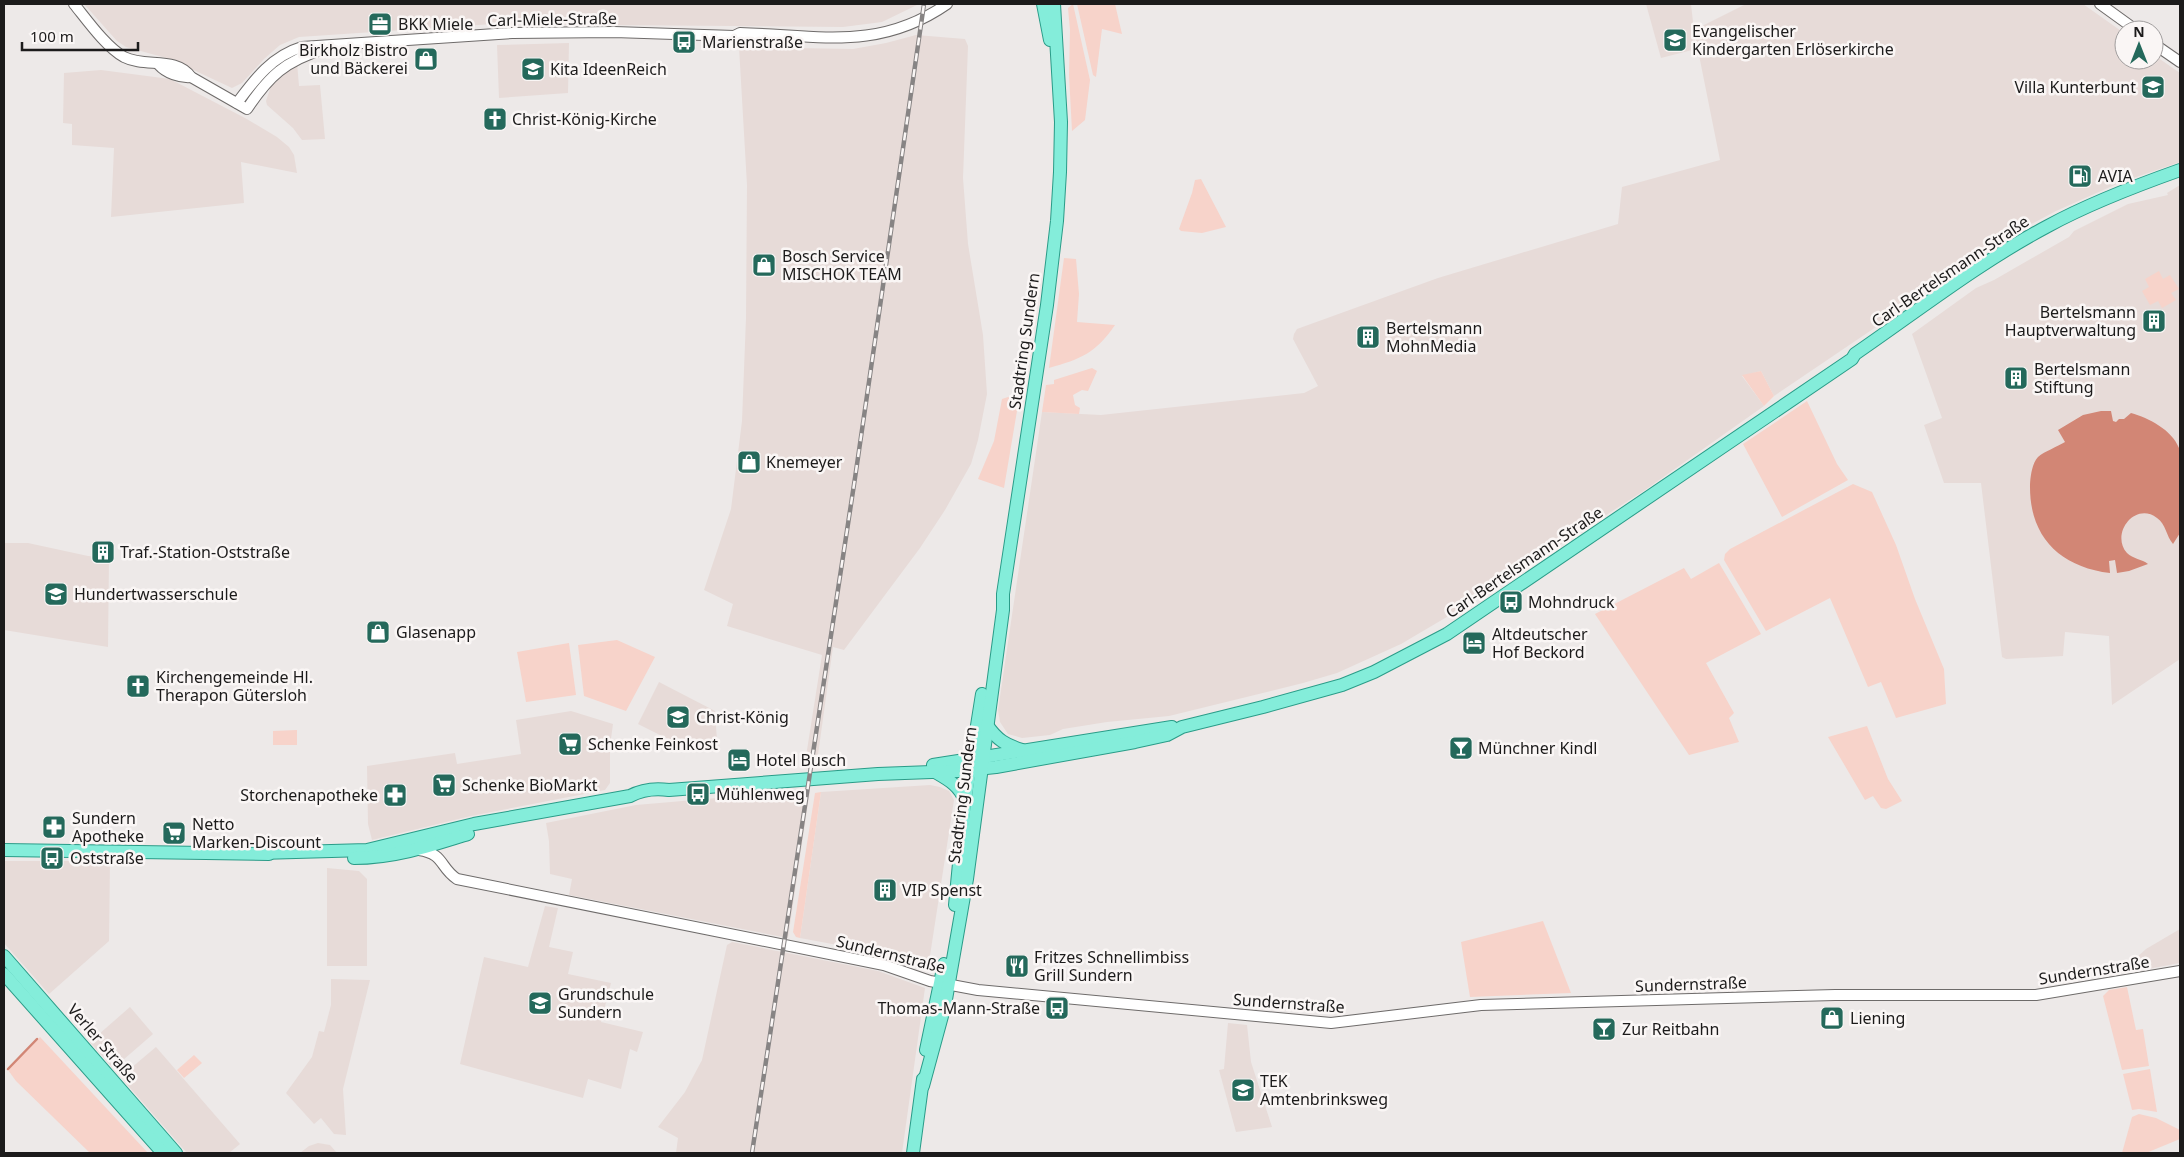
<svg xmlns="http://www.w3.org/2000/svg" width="2184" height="1157" font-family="'Noto Sans',sans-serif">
  <rect width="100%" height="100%" fill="#ede9e8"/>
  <g fill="#e7dbd8">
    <polygon points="84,4 919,4 882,22 843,27 493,24 299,37 280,45 264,59 242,83 232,88 170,59 126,47 117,41"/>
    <polygon points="1646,4 1691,4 1696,49 1661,58"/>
    <polygon points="1746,4 2083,4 2124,33 2124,60 2154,60 2154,55 2180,73 2180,162 2119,183 2056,211 2018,231 1774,396 1761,371 1742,376 1764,406 1645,490 1457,611 1401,644 1337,673 1303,683 1169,716 1107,722 1063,729 1050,735 1022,738 1008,734 1000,722 998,710 1042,412 1101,415 1304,393 1318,386 1293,339 1294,334 1297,329 1438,278 1618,224 1622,187 1720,160 1694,30"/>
    <polygon points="916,35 965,39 968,46 963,178 968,244 983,335 987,394 978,440 971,464 945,510 920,548 844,650 833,647 816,769 804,769 822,655 727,626 733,604 704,590 731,509 742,421 746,318 747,185 739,47 853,49 886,43"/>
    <polygon points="569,43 568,93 499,98 497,45"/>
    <polygon points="297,63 299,86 320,85 325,139 302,140 293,128 267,105 266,101 271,86"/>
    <polygon points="101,70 170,79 245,118 277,137 289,147 294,155 297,173 241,162 244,203 111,217 114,148 72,145 72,124 63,123 64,73"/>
    <polygon points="2180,185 2180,659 2112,705 2109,636 2065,632 2063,656 2006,659 2002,657 1981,483 1944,483 1924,425 1942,418 1912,334 1976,288 1994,280 2069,237 2074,231 2128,204 2168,195 2167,193"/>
    <polygon points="4,543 28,543 88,556 109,558 108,647 4,630"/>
    <polygon points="659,682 715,711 717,741 672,741 638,724"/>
    <polygon points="571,711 613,724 610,746 610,783 605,790 471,816 372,840 368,824 367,766 455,753 457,764 521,754 516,720"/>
    <polygon points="930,785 940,787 949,791 954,800 929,962 800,938 821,792"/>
    <polygon points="810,790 788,938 569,895 572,879 550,874 549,841 546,823 636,805"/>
    <polygon points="4,861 110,861 109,941 49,994 4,943"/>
    <polygon points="327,868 359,871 367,879 367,966 327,966"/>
    <polygon points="545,906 558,908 549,947 573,952 568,974 611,983 601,1022 643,1032 637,1052 630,1049 621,1089 588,1079 583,1098 460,1064 484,957 528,967"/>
    <polygon points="2180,929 2180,963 2137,971 2133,968 2134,960 2146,949"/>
    <polygon points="732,942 878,971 925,988 902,1153 676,1153 678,1138 658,1127 685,1092 702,1060 727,945"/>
    <polygon points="331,979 370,980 343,1089 346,1135 334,1134 321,1118 314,1124 286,1093 312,1057 319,1031 324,1032 331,1005"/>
    <polygon points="130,1007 153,1034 116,1066 112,1067 90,1042"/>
    <polygon points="1228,1023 1247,1025 1251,1062 1272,1127 1236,1132 1219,1070 1224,1069"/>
    <polygon points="156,1047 240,1144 229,1153 187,1153 124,1081 124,1074"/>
    <polygon points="318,1143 330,1145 337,1153 300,1153 309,1146"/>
  </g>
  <g fill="#f7d3ca">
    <polygon points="1073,4 1090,80 1085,120 1072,131 1069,75 1070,30 1068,8"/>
    <polygon points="1077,4 1115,4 1122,34 1102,29 1096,77 1093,75"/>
    <polygon points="1201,179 1226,227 1202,233 1181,231 1179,229 1192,193 1195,180"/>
    <path d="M1064 258 1076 259 1079 294 1077 322 1115 325C1096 353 1081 359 1049 368Z"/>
    <polygon points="2159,271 2163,279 2170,275 2179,289 2171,293 2176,300 2162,308 2158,301 2150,305 2142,291 2149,287 2145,279"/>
    <polygon points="1092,368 1097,371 1088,391 1082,390 1073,395 1075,405 1080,408 1079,414 1042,412 1046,385 1054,384 1054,380"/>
    <polygon points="1761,371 1774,396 1764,406 1742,375"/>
    <polygon points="1020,393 1004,488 978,479 994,441 1002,399"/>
    <polygon points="1807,401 1837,464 1848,480 1782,517 1743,444"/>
    <polygon points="1853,484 1872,492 1896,545 1915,599 1944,669 1946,704 1896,718 1881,682 1868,687 1830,598 1766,631 1724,560 1725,554 1730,549"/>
    <polygon points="1719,563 1761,634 1706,663 1734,713 1729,718 1739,742 1689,755 1595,614 1684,568 1691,579"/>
    <polygon points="617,640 655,657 626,711 584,696 578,645"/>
    <polygon points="569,643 576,695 526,702 517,652"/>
    <polygon points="1867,726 1888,779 1902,801 1886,809 1881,808 1873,796 1865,800 1828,737"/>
    <polygon points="297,730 297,745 273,745 273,731"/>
    <polygon points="821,792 800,938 796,937 793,932 815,793"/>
    <polygon points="1543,921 1571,993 1470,997 1461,942"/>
    <polygon points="2127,987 2136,1030 2143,1029 2149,1066 2122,1070 2103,996 2109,990"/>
    <polygon points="40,1037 148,1153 90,1153 16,1081 8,1070"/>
    <polygon points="194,1055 202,1063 184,1078 177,1070"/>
    <polygon points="2150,1069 2157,1112 2139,1109 2132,1110 2123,1074"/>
    <polygon points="2139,1114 2156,1118 2180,1130 2180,1139 2146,1153 2122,1153 2132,1117"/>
  </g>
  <path fill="#d28675" d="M2101 411H2111L2113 421 2116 422 2119 419H2124L2131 413C2149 418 2172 430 2179 448 2183 458 2180 519 2180 533L2173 544C2166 536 2166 524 2157 518 2135 501 2110 534 2127 553 2133 559 2142 559 2148 564L2129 571 2117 573 2115 560 2109 561 2110 573C2061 567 2030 538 2030 487 2030 478 2032 463 2038 457 2045 451 2057 447 2065 442L2058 430 2083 415Z"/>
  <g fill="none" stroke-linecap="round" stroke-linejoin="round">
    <polyline stroke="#d28675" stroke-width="2.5" points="8,1069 37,1039"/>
    <g stroke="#6e6b6a" stroke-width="12">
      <g id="minor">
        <path d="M74 4C87 20 106 47 124 57 145 68 176 56 191 77L247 109C269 76 285 61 324 49"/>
        <polyline points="2100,4 2136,30"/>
        <polyline points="2154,44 2180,62"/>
        <path d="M159 65C166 73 180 78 191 77"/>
        <path d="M237 103C255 79 272 56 302 47L512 33 614 32 734 36 740 33C817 35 878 52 947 4"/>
        <path d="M419 850C445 854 439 867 457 879L884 965 930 981 978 990 1331 1023 1481 1005 1835 995H2036L2180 971"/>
      </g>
    </g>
    <g stroke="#2a9c88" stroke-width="14">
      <g id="major">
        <polyline points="1043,4 1050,40"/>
        <path d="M987 725C997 740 1006 745 1022 750"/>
        <polyline points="933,765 1172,727"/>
        <path d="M935 772C949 780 960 786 965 801"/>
        <polyline points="4,850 269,854"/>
        <path d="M260 853 367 850 474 824 630 796C643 789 655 788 669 790L878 774 958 771 996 767 1135 742 1167 735 1182 727 1263 707 1342 685 1374 672 1447 634 1852 359 1855 354C1919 310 1980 262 2048 226 2090 203 2135 186 2180 170"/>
        <path d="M354 858C394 858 430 846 468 834"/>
        <polyline points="955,905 965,801 982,694"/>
        <polyline points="4,956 176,1153"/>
        <polyline points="4,974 163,1153"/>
        <polyline points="926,1050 944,964"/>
        <polyline points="923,1086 945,1005 967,879 1003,610 1003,594 1047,305 1057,221 1060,172 1061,122 1054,4"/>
        <polyline points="913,1153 923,1079"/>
      </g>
    </g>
    <use href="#minor" stroke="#fff" stroke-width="10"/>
    <use href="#major" stroke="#84edda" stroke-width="12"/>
    <g stroke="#878484" stroke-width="4.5">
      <polyline id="rail" points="752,1153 855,478 924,4"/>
    </g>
    <use href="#rail" stroke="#faf6f5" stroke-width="2.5" stroke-dasharray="8" stroke-linecap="butt"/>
  </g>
  <defs>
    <g id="office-square" transform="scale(1.25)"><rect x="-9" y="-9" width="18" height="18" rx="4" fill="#24695b" stroke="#faf6f5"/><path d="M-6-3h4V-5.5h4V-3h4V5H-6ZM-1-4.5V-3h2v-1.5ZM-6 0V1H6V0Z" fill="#fff"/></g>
    <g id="school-square" transform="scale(1.25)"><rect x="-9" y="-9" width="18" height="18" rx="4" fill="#24695b" stroke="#faf6f5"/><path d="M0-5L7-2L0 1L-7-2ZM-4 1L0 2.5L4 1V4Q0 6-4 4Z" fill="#fff"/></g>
    <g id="bus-square" transform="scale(1.25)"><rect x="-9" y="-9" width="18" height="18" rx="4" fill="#24695b" stroke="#faf6f5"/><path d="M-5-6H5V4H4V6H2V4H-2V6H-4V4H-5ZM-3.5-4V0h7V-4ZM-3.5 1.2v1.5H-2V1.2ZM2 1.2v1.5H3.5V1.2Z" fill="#fff"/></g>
    <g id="shop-square" transform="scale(1.25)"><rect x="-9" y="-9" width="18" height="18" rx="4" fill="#24695b" stroke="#faf6f5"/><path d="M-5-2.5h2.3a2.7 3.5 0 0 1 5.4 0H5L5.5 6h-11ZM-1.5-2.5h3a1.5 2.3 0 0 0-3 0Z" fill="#fff"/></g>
    <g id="church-square" transform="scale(1.25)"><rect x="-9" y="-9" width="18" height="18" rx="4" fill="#24695b" stroke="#faf6f5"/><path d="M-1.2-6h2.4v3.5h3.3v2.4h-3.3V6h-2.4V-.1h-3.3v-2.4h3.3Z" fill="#fff"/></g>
    <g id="fuel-square" transform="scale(1.25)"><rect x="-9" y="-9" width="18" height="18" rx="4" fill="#24695b" stroke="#faf6f5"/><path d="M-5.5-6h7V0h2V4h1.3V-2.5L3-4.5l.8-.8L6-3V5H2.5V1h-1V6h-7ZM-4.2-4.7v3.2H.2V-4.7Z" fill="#fff"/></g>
    <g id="building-square" transform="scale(1.25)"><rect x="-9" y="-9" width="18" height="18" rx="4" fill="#24695b" stroke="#faf6f5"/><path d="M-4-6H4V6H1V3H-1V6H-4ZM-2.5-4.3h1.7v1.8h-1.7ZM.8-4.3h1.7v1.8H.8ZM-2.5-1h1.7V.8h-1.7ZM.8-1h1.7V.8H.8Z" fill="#fff"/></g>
    <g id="hotel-square" transform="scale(1.25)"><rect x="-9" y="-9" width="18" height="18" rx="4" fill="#24695b" stroke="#faf6f5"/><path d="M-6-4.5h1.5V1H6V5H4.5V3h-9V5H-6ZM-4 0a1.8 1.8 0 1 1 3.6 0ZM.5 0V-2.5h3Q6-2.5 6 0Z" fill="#fff"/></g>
    <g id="supermarket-square" transform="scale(1.25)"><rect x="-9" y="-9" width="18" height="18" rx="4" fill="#24695b" stroke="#faf6f5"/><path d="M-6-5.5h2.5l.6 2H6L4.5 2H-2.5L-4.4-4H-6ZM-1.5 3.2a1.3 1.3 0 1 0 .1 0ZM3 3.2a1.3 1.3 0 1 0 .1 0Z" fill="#fff"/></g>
    <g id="bar-square" transform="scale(1.25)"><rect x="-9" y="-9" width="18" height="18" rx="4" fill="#24695b" stroke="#faf6f5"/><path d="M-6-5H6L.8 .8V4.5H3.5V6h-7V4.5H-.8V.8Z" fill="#fff"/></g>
    <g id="pharmacy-square" transform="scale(1.25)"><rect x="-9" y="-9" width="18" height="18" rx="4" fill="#24695b" stroke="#faf6f5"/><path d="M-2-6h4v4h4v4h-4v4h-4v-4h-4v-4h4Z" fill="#fff"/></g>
    <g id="restaurant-square" transform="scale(1.25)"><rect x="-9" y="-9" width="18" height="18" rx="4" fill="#24695b" stroke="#faf6f5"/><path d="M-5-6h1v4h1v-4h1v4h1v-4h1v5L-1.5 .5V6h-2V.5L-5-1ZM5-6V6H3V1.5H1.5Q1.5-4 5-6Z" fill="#fff"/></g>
  </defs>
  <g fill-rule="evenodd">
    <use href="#office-square" x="380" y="24"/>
    <use href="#school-square" x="1675" y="40"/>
    <use href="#bus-square" x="684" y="42"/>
    <use href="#shop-square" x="426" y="59"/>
    <use href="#school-square" x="533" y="69"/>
    <use href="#school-square" x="2153" y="87"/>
    <use href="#church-square" x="495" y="119"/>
    <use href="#fuel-square" x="2080" y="176"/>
    <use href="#shop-square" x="764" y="265"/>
    <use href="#building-square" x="2154" y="321"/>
    <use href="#building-square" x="1368" y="337"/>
    <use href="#building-square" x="2016" y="378"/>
    <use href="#shop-square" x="749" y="462"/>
    <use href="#building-square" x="103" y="552"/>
    <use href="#school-square" x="56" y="594"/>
    <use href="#bus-square" x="1511" y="602"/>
    <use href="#shop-square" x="378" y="632"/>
    <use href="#hotel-square" x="1474" y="643"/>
    <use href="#church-square" x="138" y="686"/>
    <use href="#school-square" x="678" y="717"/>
    <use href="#supermarket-square" x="570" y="744"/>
    <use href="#bar-square" x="1461" y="748"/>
    <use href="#hotel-square" x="739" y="760"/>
    <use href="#supermarket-square" x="444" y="785"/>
    <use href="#bus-square" x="698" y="794"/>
    <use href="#pharmacy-square" x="395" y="795"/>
    <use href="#pharmacy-square" x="54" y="827"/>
    <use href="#supermarket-square" x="174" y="833"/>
    <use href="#bus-square" x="52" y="858"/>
    <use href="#building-square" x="885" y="890"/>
    <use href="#restaurant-square" x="1017" y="966"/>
    <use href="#school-square" x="540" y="1003"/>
    <use href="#bus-square" x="1057" y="1008"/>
    <use href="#shop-square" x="1832" y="1018"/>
    <use href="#bar-square" x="1604" y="1029"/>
    <use href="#school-square" x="1243" y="1090"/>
  </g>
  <g text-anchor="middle" stroke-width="5" stroke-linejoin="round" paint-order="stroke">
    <g font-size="16" fill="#1c1b1b" stroke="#faf6f5">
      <text transform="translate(552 19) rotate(-1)" y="6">Carl-Miele-Straße</text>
      <text transform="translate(1950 271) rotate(-34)" y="6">Carl-Bertelsmann-Straße</text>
      <text transform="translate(1024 341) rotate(-82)" y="6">Stadtring Sundern</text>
      <text transform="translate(1524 562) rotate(-34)" y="6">Carl-Bertelsmann-Straße</text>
      <text transform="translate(962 795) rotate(-83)" y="6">Stadtring Sundern</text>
      <text transform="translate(891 954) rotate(14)" y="6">Sundernstraße</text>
      <text transform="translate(2094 970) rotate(-9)" y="6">Sundernstraße</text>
      <text transform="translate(1691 984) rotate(-2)" y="6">Sundernstraße</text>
      <text transform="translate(1289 1003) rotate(4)" y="6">Sundernstraße</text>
      <text transform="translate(103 1043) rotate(49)" y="6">Verler Straße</text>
    </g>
    <g font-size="16" fill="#1c1b1b" stroke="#faf6f5" text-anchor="start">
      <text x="398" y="30">BKK Miele</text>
      <text x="1692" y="37">Evangelischer<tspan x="1692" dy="18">Kindergarten Erlöserkirche</tspan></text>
      <text x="702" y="48">Marienstraße</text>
      <text x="408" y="56" text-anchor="end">Birkholz Bistro<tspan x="408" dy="18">und Bäckerei</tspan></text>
      <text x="550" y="75">Kita IdeenReich</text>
      <text x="2136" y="93" text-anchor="end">Villa Kunterbunt</text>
      <text x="512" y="125">Christ-König-Kirche</text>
      <text x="2098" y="182">AVIA</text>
      <text x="782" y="262">Bosch Service<tspan x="782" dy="18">MISCHOK TEAM</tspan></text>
      <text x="2136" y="318" text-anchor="end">Bertelsmann<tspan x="2136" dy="18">Hauptverwaltung</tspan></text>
      <text x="1386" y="334">Bertelsmann<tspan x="1386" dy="18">MohnMedia</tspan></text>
      <text x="2034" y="375">Bertelsmann<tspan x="2034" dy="18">Stiftung</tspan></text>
      <text x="766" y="468">Knemeyer</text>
      <text x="120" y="558">Traf.-Station-Oststraße</text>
      <text x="74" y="600">Hundertwasserschule</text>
      <text x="1528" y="608">Mohndruck</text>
      <text x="396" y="638">Glasenapp</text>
      <text x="1492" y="640">Altdeutscher<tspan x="1492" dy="18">Hof Beckord</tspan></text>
      <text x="156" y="683">Kirchengemeinde Hl.<tspan x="156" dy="18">Therapon Gütersloh</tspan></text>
      <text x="696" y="723">Christ-König</text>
      <text x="588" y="750">Schenke Feinkost</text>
      <text x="1478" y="754">Münchner Kindl</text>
      <text x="756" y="766">Hotel Busch</text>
      <text x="462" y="791">Schenke BioMarkt</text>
      <text x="716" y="800">Mühlenweg</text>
      <text x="378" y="801" text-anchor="end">Storchenapotheke</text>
      <text x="72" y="824">Sundern<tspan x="72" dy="18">Apotheke</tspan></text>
      <text x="192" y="830">Netto<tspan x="192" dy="18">Marken-Discount</tspan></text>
      <text x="70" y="864">Oststraße</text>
      <text x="902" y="896">VIP Spenst</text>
      <text x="1034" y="963">Fritzes Schnellimbiss<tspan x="1034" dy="18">Grill Sundern</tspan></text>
      <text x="558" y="1000">Grundschule<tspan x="558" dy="18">Sundern</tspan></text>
      <text x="1040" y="1014" text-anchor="end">Thomas-Mann-Straße</text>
      <text x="1850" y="1024">Liening</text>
      <text x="1622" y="1035">Zur Reitbahn</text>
      <text x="1260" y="1087">TEK<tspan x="1260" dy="18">Amtenbrinksweg</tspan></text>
    </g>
  </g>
  <rect width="2184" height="1157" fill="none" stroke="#1c1b1b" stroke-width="10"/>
  <g transform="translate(2139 45)"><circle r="24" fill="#faf6f5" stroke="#a19e9e"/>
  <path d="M0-4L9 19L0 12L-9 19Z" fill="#24695b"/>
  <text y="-8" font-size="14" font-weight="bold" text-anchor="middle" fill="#1c1b1b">N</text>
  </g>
  <path d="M22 42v8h116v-8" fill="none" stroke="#1c1b1b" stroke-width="2.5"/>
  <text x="30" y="42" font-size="15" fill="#1c1b1b" stroke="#faf6f5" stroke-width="4" paint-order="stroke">100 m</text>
</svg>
